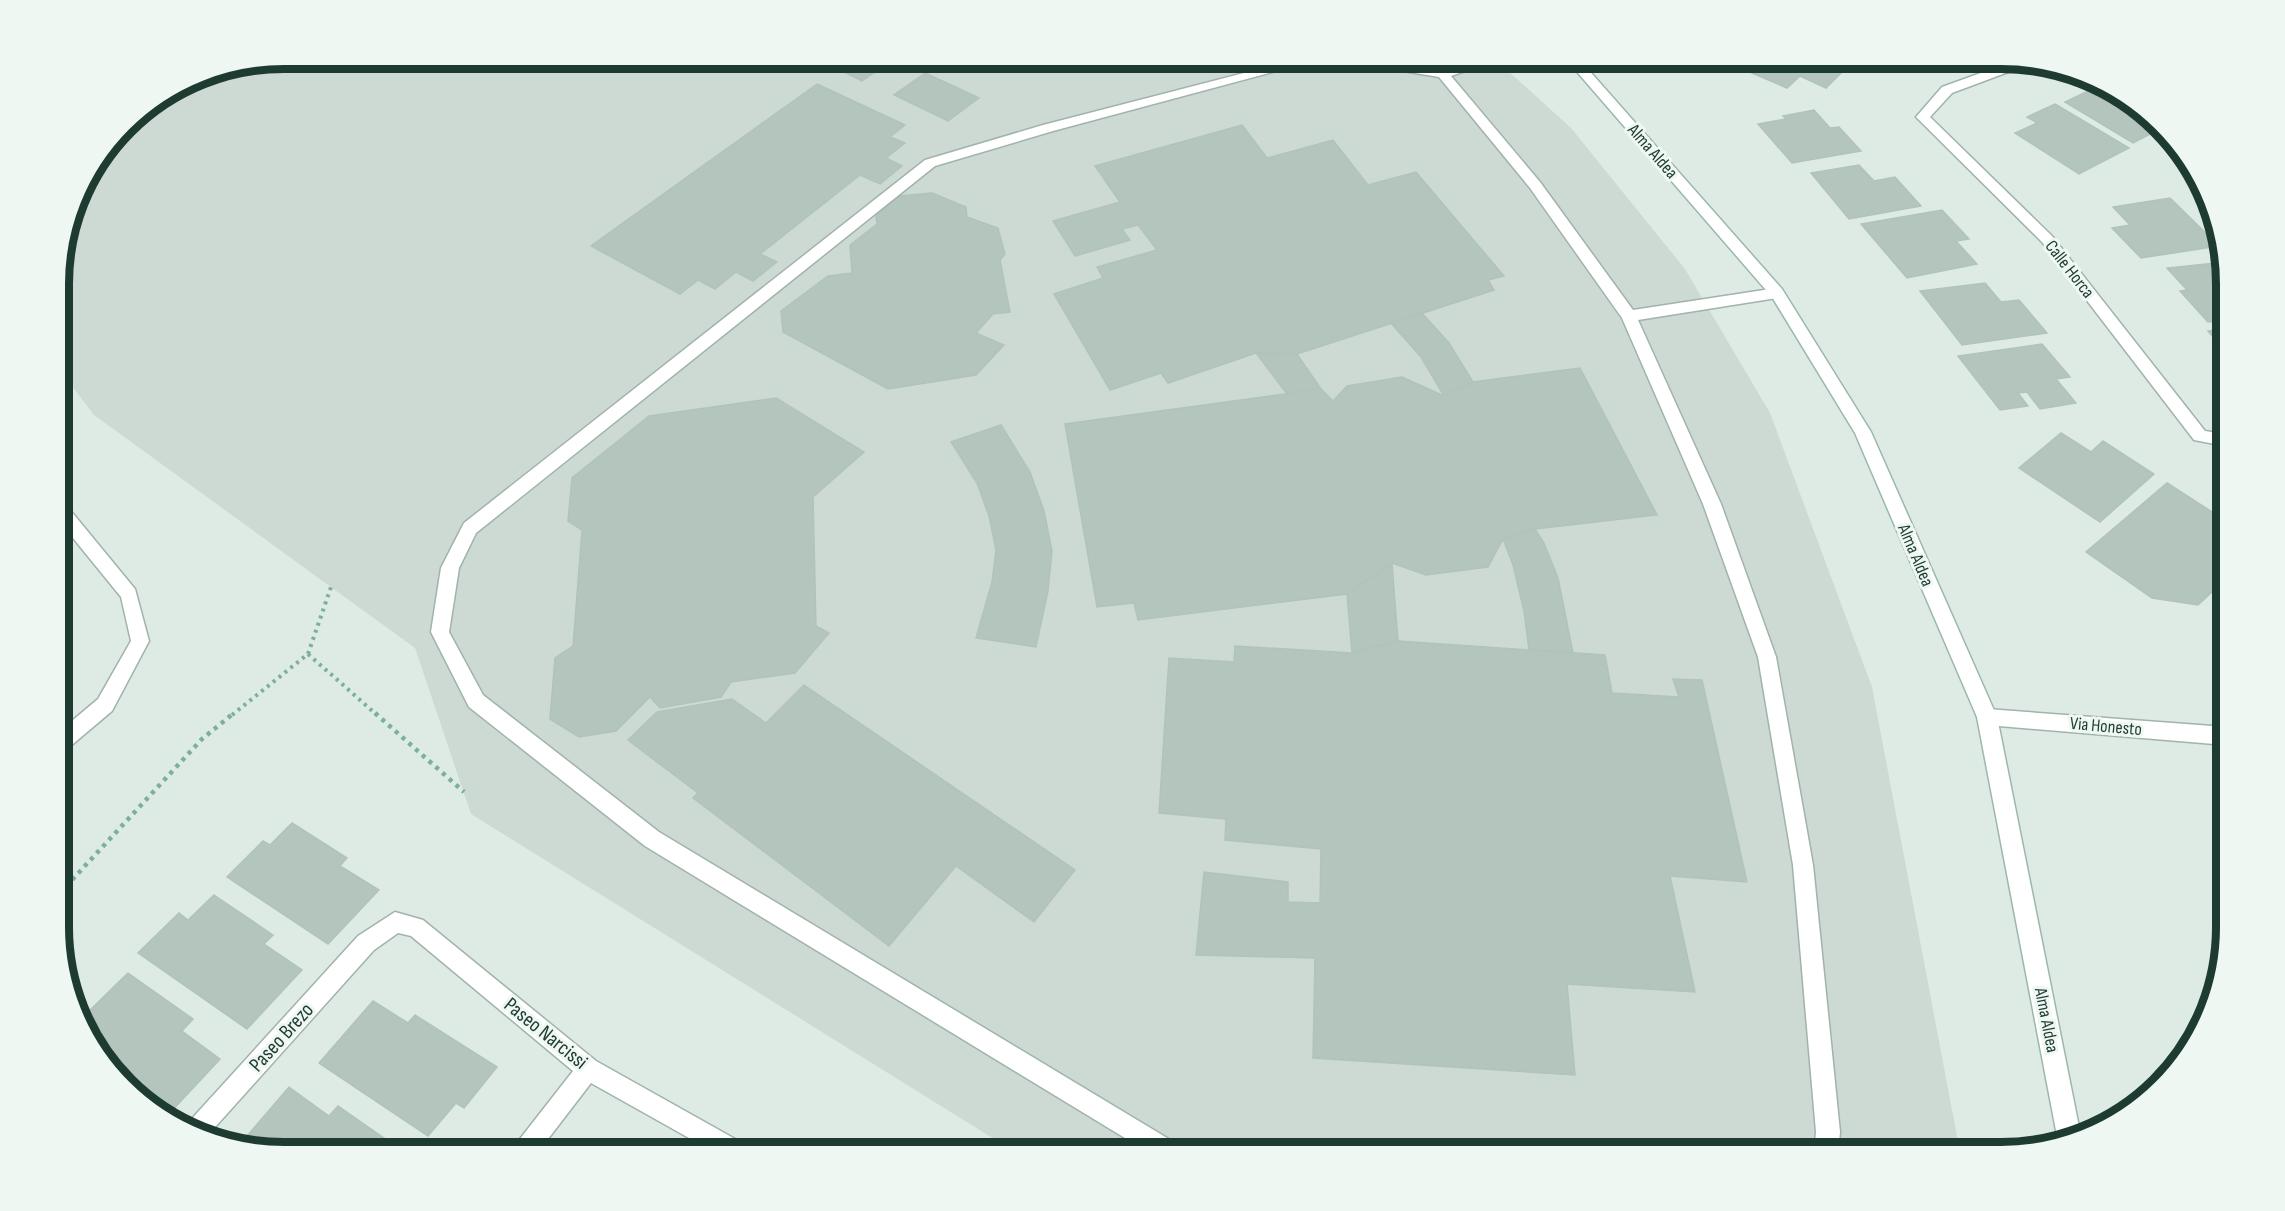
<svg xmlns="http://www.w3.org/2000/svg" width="2285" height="1211" font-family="'Sofia Sans Condensed',sans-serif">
  <rect width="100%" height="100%" fill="#deebe4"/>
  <polygon fill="#ccdad3" points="284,58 1495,59 1571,128 1685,269 1770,413 1872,687 1960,1152 1015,1152 471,814 415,648 94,415 59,369 59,269 82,184 135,115 198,76"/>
  <g fill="#b3c5bd" stroke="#b0c4bb" stroke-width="1.5">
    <polygon points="815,58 880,58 888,63 862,81"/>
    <polygon points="1750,58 1818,58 1844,70 1826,88 1800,76 1787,88 1740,68"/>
    <polygon points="925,73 979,98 948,121 894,95"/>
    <polygon points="817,84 905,125 890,137 905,143 886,158 902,166 880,184 860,175 760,254 777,262 753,281 736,272 715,289 698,280 680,294 591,246"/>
    <polygon points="2112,89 2138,107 2135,109 2150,114 2162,128 2133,143 2065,102 2090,90 2099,95"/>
    <polygon points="2055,104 2129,148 2079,174 2015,133 2037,123 2027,117"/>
    <polygon points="1814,110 1830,128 1839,127 1861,151 1792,163 1758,124 1786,119 1783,116"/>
    <polygon points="1242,125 1267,158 1333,140 1368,185 1416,172 1504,276 1488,280 1494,290 1297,354 1256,353 1168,383 1161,373 1110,390 1054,294 1103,278 1097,267 1157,250 1138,225 1122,229 1130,240 1075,256 1053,221 1120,202 1095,166"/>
    <polygon points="1859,165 1874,181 1895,177 1921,206 1849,219 1811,173"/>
    <polygon points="932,193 966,207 967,217 998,228 1005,254 1000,260 1010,312 993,314 976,333 1004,345 976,375 888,389 783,332 781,311 828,276 852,273 850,245 877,224 876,216 899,196"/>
    <polygon points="2170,198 2219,246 2141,258 2112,228 2130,225 2113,207"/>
    <polygon points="1942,210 1969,239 1956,241 1977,264 1907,278 1861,224"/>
    <polygon points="2225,262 2225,320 2208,322 2180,291 2187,290 2167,268"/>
    <polygon points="1985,283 2001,302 2019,300 2047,333 1962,345 1920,291"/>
    <polygon points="1422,313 1449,343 1473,382 1444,396 1421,357 1391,323"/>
    <polygon points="2225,329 2225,350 2208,331"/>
    <polygon points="2042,344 2070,377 2056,379 2076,403 2040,409 2027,392 2018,393 2028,406 2000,410 1958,356"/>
    <polygon points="1256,353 1297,354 1321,389 1287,394"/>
    <polygon points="1580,368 1657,515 1535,529 1503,539 1488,567 1426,575 1392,563 1347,594 1138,620 1134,603 1097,607 1065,424 1321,389 1333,401 1347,386 1402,377 1444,396 1473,382"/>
    <polygon points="776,398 864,452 813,497 816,626 829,633 795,673 731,682 721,697 660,708 650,697 616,731 579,737 550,719 555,658 573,646 582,530 568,521 572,478 649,416"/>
    <polygon points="1001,425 1030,472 1044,511 1052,551 1048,591 1036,647 976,638 992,582 996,550 989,516 977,483 951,442"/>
    <polygon points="2061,433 2091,452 2103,441 2154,474 2100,522 2019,468"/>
    <polygon points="2167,483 2220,517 2212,524 2225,532 2226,579 2198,605 2152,598 2086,552"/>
    <polygon points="1535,529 1544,543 1558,578 1573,653 1529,650 1524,611 1513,565 1503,539"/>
    <polygon points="1392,563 1398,641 1352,653 1347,594"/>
    <polygon points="1398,641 1605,655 1612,693 1679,697 1673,679 1702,680 1747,882 1670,876 1695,992 1567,984 1575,1075 1313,1058 1315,958 1196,955 1204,872 1288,882 1288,902 1320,903 1321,849 1225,840 1226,819 1159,813 1169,658 1234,662 1235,646 1352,653"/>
    <polygon points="804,685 1075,870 1034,922 956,866 889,946 693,798 698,793 628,740 657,712 732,699 766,723"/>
    <polygon points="292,823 347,858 340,866 379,890 328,944 227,877 263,841 270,845"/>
    <polygon points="214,895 273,935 264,944 302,970 247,1029 138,953 179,913 188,920"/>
    <polygon points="128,973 193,1019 182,1031 220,1059 166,1117 135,1096 97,1053 83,1017"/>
    <polygon points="373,1001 408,1023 415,1015 497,1067 464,1108 456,1103 428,1136 319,1063"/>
    <polygon points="289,1087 329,1116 338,1106 404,1152 284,1152 241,1143"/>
    <polygon points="636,1143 650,1152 630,1152"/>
  </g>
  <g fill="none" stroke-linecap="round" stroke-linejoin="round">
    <g stroke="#a1b3ab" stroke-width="3">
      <g id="lane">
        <polygon points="1302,58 1325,58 1053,131 935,166 476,533 459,568 449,632 483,695 659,832 1177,1144 1181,1152 1148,1152 645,846 469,707 431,632 441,568 464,523 925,160 1043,125"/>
        <polygon points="1343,58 1374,58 1442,70 1480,58 1501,58 1451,76 1540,182 1633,310 1777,288 1784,293 1777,298 1638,320 1721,504 1776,657 1813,865 1840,1132 1838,1152 1814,1152 1816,1132 1793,865 1758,657 1703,504 1622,318 1530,188 1439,77 1349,62"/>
        <polygon points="60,503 66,505 135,589 149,641 112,711 67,749 60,752 60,731 98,699 131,641 121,597 60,522"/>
      </g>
    </g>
    <g stroke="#a1b3ab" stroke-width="3">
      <g id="street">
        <polygon points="2014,61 2027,65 1952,93 1930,117 2052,236 2205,431 2225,434 2225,446 2194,440 2042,242 1916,117 1942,87"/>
        <polygon points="1987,709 2226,727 2226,745 1987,725 1980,723 1977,717 1980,711"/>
        <polygon points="395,912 423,920 596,1061 744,1144 747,1152 714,1152 591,1083 538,1152 513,1152 516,1144 573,1071 411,936 398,933 374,950 208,1135 185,1129 187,1124 358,936"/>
      </g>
    </g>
    <g stroke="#9cb7ac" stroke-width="3">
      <polygon id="secondary" points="1565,58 1578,58 1782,289 1871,432 1997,717 2081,1137 2059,1143 2058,1141 1977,717 1855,433 1772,297"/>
    </g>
    <g stroke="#7cb09e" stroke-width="4" stroke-dasharray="3 4.5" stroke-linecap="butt">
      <polyline points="308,654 377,715"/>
      <polyline points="232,715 308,654 331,587"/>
    </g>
    <g stroke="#7cb09e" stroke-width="4.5" stroke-dasharray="4 5" stroke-linecap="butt">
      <polyline points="375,713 464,792"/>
      <polyline points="60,893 202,739 234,713"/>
    </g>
    <use href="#lane" fill="#fff" fill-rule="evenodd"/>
    <use href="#street" fill="#fff" fill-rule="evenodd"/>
    <use href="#secondary" fill="#fff" fill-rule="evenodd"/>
  </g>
  <g text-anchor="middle" stroke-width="6" stroke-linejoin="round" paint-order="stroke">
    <g font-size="18" fill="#1e3b32" stroke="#eef7f2">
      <text transform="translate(1653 151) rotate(49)" y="6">Alma Aldea</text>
      <text transform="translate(2070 269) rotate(52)" y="6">Calle Horca</text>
      <text transform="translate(1916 555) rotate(67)" y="6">Alma Aldea</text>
      <text transform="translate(2106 726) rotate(5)" y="6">Via Honesto</text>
      <text transform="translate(2047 1020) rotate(79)" y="6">Alma Aldea</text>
    </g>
    <g font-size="21" fill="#1e3b32" stroke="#eef7f2">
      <text transform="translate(546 1033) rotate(39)" y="7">Paseo Narcissi</text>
      <text transform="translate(281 1037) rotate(-48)" y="7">Paseo Brezo</text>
    </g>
  </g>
  <path d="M0 0H2285V1211H0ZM284 69H2001A215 215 0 0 1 2216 284V927A215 215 0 0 1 2001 1142H284A215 215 0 0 1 69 927V284A215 215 0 0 1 284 69Z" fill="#eef7f2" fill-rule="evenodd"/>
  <path fill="none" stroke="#1e3b32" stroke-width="8" d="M284 69H2001A215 215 0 0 1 2216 284V927A215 215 0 0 1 2001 1142H284A215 215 0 0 1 69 927V284A215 215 0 0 1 284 69Z"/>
</svg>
